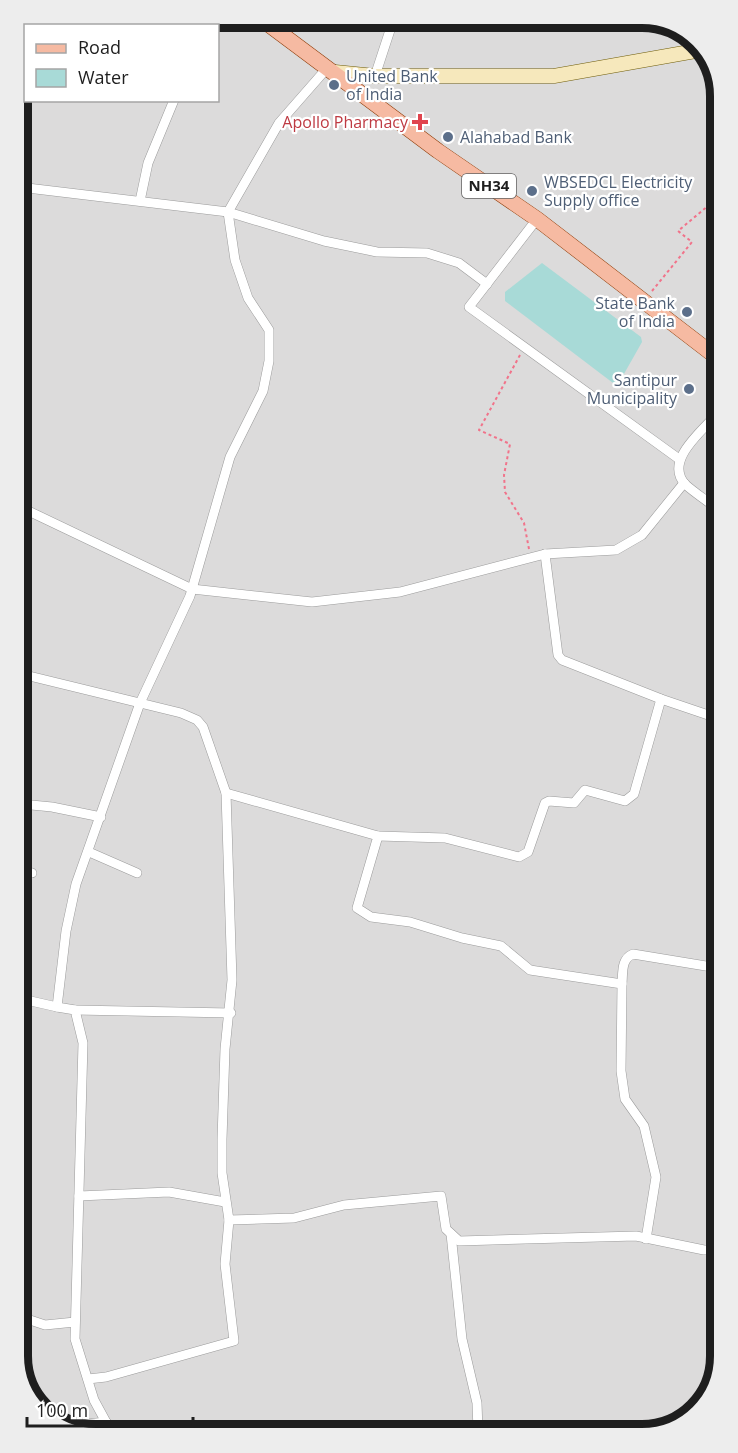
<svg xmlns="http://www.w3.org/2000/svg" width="738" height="1453" font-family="'Open Sans',sans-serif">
  <rect width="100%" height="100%" fill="#efe9e5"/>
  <polygon fill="#dcdbdb" points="97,18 647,18 689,34 714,67 720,1357 707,1400 671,1429 91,1435 49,1419 24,1386 18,92 25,76 26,100 218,100 218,26 78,25"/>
  <polygon fill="#a8dad7" points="542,263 641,337 642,342 620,381 613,383 505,301 505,292"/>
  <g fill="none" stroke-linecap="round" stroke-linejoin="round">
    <g stroke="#9b9b9b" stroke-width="10">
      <g id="minor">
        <polyline points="207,26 210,18"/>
        <polyline points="375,76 394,18"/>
        <polyline points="19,187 228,212 324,241 377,252 427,253 459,263 487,284"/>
        <polyline points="140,201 148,163 174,100"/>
        <polyline points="537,219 469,307 679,459"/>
        <path d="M716 415C701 432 663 462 686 485 695 493 706 500 716 508"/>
        <polyline points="20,507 192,589 312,602 400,592 545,554 616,550 642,535 684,483"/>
        <polyline points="545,554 558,655 562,660 661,699 717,718"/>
        <polyline points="21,674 181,713 197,720 203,727 226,793 232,980 225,1049 222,1139 222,1173 229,1220 294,1218 344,1205 441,1196 446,1229 459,1241 636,1236 704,1250 720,1250"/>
        <polyline points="717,748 714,759 717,763"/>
        <polyline points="226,793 378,836 357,908 371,917 410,922 462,938 501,946 530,970 622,984 621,1071 625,1099 644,1126 656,1177 646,1239"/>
        <polyline points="21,804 52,807 101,817"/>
        <polyline points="378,836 445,838 519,857 528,852 545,803 549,801 574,803 585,790 625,801 634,794 661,699"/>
        <polyline points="89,852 137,873"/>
        <polyline points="22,871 32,873"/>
        <path d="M622 984C623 972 621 959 633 954L718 968"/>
        <polyline points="22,999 57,1007"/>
        <polyline points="75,1010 231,1013"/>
        <polyline points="79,1196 169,1192 225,1202"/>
        <polyline points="451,1234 462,1339 477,1403 478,1431"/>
        <polyline points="24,1318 45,1325 75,1322"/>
        <polyline points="88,1379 106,1377 234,1341 225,1264 229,1220"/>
        <polyline points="67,1426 106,1422"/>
        <polyline points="113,1435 94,1400 75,1339 83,1043 75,1010 57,1007 66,931 76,884 140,703 190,596 230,457 263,391 269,361 269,330 248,298 235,260 228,212 279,123 328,67"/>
      </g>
    </g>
    <g stroke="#6f5d0b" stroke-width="15">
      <polyline id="secondary" points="335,72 375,76 554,76 701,50"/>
    </g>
    <g stroke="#8f3d09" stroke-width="16">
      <polyline id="primary" points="260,18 438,151 537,219 715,356"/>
    </g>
    <g stroke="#f1738a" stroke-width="2" stroke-dasharray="3 3" stroke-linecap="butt">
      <polyline points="652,291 692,242 678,231 715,200"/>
      <polyline points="520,355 479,430 510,444 504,475 505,492 524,523 529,549"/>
    </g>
    <use href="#minor" stroke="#fff" stroke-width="9"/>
    <use href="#secondary" stroke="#f6e8bc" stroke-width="14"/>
    <use href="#primary" stroke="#f6baa2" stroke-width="15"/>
  </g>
  <g fill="#5c6f8a" stroke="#fff" stroke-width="2">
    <circle cx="334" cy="85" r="6"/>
    <circle cx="448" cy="137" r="6"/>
    <circle cx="532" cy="191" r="6"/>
    <circle cx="687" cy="312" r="6"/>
    <circle cx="689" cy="389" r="6"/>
  </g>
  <path fill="#e0444e" stroke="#fff" stroke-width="2" d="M417 113h6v6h6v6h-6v6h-6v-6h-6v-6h6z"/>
  <g text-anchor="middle" stroke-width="4.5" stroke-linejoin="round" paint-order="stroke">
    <rect fill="#fff" stroke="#626262" stroke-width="1.5" x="462" y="174" width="54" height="24" rx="4.5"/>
    <g font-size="15" font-weight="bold" fill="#1e1e1e">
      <text x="489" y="191">NH34</text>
    </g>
    <g font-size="16" fill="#4e5e75" stroke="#fff" text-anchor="start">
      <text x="346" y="82">United Bank<tspan x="346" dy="18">of India</tspan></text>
      <text x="460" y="143">Alahabad Bank</text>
      <text x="544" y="188">WBSEDCL Electricity<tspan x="544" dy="18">Supply office</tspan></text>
      <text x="675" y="309" text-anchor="end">State Bank<tspan x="675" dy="18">of India</tspan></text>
      <text x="677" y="386" text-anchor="end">Santipur<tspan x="677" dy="18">Municipality</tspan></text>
    </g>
    <g font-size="16" fill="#be3a42" stroke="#fff" text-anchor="end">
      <text x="408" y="128">Apollo Pharmacy</text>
    </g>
  </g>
  <path d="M0 0H738V1453H0ZM96 28H642A68 68 0 0 1 710 96V1356A68 68 0 0 1 642 1424H96A68 68 0 0 1 28 1356V96A68 68 0 0 1 96 28Z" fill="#ededed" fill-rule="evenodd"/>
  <path fill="none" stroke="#1e1e1e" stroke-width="8" d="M96 28H642A68 68 0 0 1 710 96V1356A68 68 0 0 1 642 1424H96A68 68 0 0 1 28 1356V96A68 68 0 0 1 96 28Z"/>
  <rect x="24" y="24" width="195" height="78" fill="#ffffff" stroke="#a5a5a5" stroke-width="1.5"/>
  <rect x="36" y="44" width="30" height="9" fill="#f6baa2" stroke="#a5a5a5" stroke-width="1.5"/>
  <text x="78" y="54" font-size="18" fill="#1e1e1e">Road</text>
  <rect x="36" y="69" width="30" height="18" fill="#a8dad7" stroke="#a5a5a5" stroke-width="1.5"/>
  <text x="78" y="84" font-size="18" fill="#1e1e1e">Water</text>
  <path d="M27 1417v9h166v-9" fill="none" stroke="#1e1e1e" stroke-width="3"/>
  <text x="36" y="1417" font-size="18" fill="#1e1e1e" stroke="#ffffff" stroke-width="4.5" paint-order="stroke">100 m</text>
</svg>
